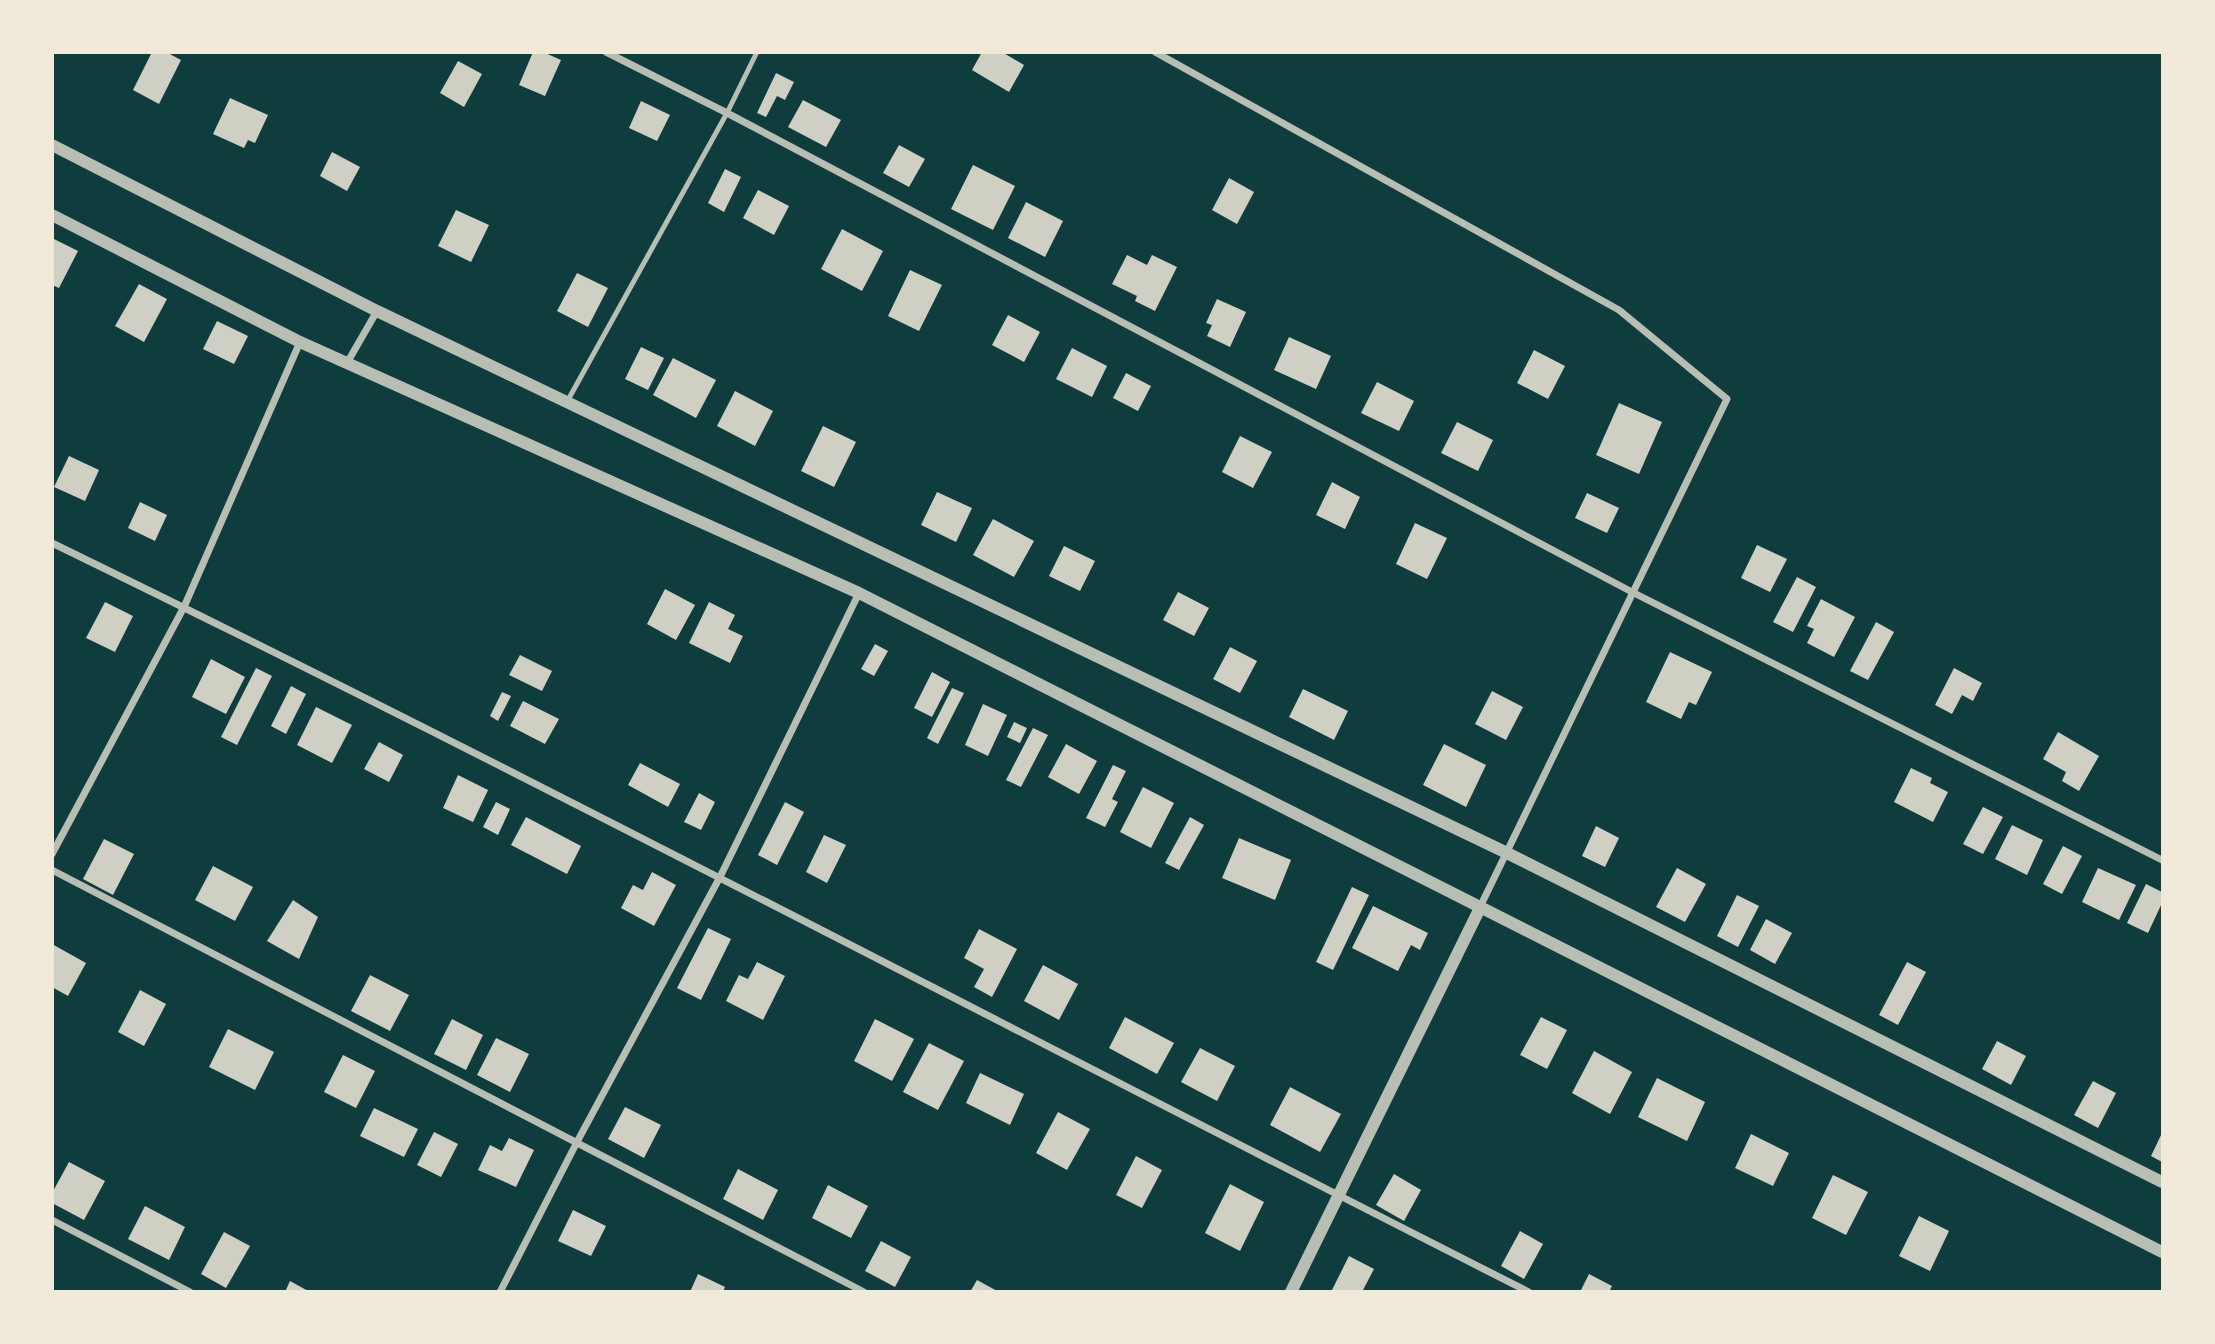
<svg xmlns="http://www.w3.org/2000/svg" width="2215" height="1344" font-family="Rubik,sans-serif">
  <rect width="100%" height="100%" fill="#0f3d3e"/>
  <g fill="#cfcfc3">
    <polygon points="152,52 166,52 181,60 159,104 133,90"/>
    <polygon points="533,52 543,52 561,60 545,96 519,85"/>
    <polygon points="982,52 1002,52 1024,65 1009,92 972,70"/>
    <polygon points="458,61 482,74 464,107 440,93"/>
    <polygon points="776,73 794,82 785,100 777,96 766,117 757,113"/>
    <polygon points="230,98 268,115 255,143 248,140 244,148 213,134"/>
    <polygon points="803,100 841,120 826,147 788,127"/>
    <polygon points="641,101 670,115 657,141 629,128"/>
    <polygon points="899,145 925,159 909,187 883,173"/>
    <polygon points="332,152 360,167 347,191 320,176"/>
    <polygon points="973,165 1015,186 993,230 951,209"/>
    <polygon points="725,169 741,177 724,212 708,203"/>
    <polygon points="1229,178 1254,192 1237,224 1212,210"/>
    <polygon points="758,190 789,206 774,235 743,218"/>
    <polygon points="1026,202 1063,221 1045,257 1008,238"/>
    <polygon points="456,210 489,225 471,262 438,246"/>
    <polygon points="842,229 883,251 862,291 821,269"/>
    <polygon points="52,238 78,251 59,288 52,285"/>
    <polygon points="1127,255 1147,265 1152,255 1177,267 1155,311 1135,301 1137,296 1112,284"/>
    <polygon points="910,270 942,285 919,331 888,316"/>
    <polygon points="577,273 608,288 588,327 557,311"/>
    <polygon points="139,284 167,299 144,342 115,326"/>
    <polygon points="1217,299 1246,312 1230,347 1207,336 1212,325 1206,323"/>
    <polygon points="1008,315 1040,332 1024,362 992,345"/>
    <polygon points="217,321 248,336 234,364 203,349"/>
    <polygon points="1289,337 1331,356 1316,389 1274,370"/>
    <polygon points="641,347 664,358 648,390 625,379"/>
    <polygon points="1072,348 1107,366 1092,397 1056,379"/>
    <polygon points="1534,350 1565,366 1548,399 1517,383"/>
    <polygon points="673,358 716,380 696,418 653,395"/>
    <polygon points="1126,373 1151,386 1138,411 1113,398"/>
    <polygon points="1377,382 1414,401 1399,431 1361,413"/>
    <polygon points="735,391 773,411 755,446 717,426"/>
    <polygon points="1619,403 1662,422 1639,474 1596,455"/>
    <polygon points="1457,422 1493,440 1478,471 1441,453"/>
    <polygon points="823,426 856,442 834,487 801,471"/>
    <polygon points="1240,436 1272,452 1253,488 1222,472"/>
    <polygon points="69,456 99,470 85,501 54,487"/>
    <polygon points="1332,482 1360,497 1345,529 1316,515"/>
    <polygon points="937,492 972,508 956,542 921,525"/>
    <polygon points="1587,493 1619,508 1607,533 1575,518"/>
    <polygon points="140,502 167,515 155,541 128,528"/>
    <polygon points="993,519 1034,541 1014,577 973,555"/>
    <polygon points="1415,523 1447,538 1427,579 1396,564"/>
    <polygon points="1757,545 1787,559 1770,592 1741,578"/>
    <polygon points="1064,546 1095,561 1080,591 1049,576"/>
    <polygon points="1797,577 1816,587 1793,632 1773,622"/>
    <polygon points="665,589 695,605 676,640 647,624"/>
    <polygon points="1178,592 1209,608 1194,636 1163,620"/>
    <polygon points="1821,599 1855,617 1834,657 1807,643 1814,629 1807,626"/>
    <polygon points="105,602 133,616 115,652 86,638"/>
    <polygon points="709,602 735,615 728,629 743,636 730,663 689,643"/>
    <polygon points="1876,622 1894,632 1868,680 1850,671"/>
    <polygon points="875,644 888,651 874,676 861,669"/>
    <polygon points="1230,647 1257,661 1240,693 1213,679"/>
    <polygon points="1670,652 1712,672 1696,705 1689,702 1681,719 1646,702"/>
    <polygon points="520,655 552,671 542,691 509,675"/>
    <polygon points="211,659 245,677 226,714 192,697"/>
    <polygon points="256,668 272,676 237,745 221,737"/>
    <polygon points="1954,668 1982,683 1973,701 1962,695 1952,714 1935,705"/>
    <polygon points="932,672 950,682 932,717 914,708"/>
    <polygon points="291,686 306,694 286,734 271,726"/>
    <polygon points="952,688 964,693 938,744 927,738"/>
    <polygon points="1303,689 1348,711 1334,740 1289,717"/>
    <polygon points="1492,691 1523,707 1506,740 1475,724"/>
    <polygon points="502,692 511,696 498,721 490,716"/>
    <polygon points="523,701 559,719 545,744 510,726"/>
    <polygon points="983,704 1007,715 988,756 965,745"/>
    <polygon points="316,707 352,725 332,763 297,745"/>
    <polygon points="1014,722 1027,728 1020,743 1007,737"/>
    <polygon points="1033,728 1048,735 1021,787 1006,780"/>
    <polygon points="2058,732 2099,756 2079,791 2062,781 2066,772 2043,759"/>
    <polygon points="379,742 403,755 389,782 364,769"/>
    <polygon points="1066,744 1097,761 1079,794 1048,777"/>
    <polygon points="1444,744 1486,765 1466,807 1423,785"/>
    <polygon points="640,763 680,784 668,807 628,785"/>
    <polygon points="1113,765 1126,771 1112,799 1118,802 1105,827 1086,818"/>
    <polygon points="1911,768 1932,778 1930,783 1948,792 1933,822 1894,802"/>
    <polygon points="458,775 488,790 473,822 443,808"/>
    <polygon points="1143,787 1174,803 1151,848 1120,832"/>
    <polygon points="699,793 715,802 701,830 684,822"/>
    <polygon points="496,802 510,809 498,835 483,827"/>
    <polygon points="785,802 804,812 777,865 758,855"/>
    <polygon points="1983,807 2003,817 1983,854 1963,844"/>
    <polygon points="526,817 581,846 567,874 511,845"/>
    <polygon points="1190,817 1204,825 1179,870 1165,863"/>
    <polygon points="2012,825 2043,840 2027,875 1995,859"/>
    <polygon points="1596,826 1619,838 1605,867 1582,856"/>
    <polygon points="824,835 846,845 827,883 806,872"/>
    <polygon points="1239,838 1291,860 1275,900 1222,878"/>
    <polygon points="104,839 134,854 113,895 83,879"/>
    <polygon points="2063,846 2082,856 2062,894 2043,884"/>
    <polygon points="213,866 253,887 235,921 195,900"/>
    <polygon points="1677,868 1706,884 1685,922 1656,907"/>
    <polygon points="2098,868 2136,885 2119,920 2082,902"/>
    <polygon points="652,872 676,885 654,926 621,908 633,885 643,890"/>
    <polygon points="2146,884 2162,892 2162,903 2148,933 2127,923"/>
    <polygon points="1352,887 1369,895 1333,970 1316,962"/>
    <polygon points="1737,895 1759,906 1738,947 1717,936"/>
    <polygon points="293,900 318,917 299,959 267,941"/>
    <polygon points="1373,906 1428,933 1420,950 1411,945 1398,971 1352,948"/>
    <polygon points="1766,919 1792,933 1775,964 1750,950"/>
    <polygon points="708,928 731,939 701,1000 677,988"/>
    <polygon points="979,929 1017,949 992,997 974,987 984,969 964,958"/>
    <polygon points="52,944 86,963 68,996 52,987"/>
    <polygon points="757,962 785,976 763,1020 726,1001 739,975 748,979"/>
    <polygon points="1907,962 1926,972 1898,1025 1879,1015"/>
    <polygon points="1043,965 1078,984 1059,1020 1024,1001"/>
    <polygon points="370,975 409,995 390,1031 351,1011"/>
    <polygon points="140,990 166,1004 144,1046 118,1032"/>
    <polygon points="1125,1017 1174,1043 1157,1074 1109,1048"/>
    <polygon points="1541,1017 1567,1030 1547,1069 1520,1055"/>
    <polygon points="452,1019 483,1035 466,1070 434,1054"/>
    <polygon points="875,1019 914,1039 892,1081 854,1061"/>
    <polygon points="228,1029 274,1052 255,1090 209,1067"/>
    <polygon points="496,1038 529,1054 510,1092 477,1075"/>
    <polygon points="1997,1041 2026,1056 2011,1085 1982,1069"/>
    <polygon points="929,1043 964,1061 938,1110 903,1092"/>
    <polygon points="1200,1048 1235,1066 1217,1101 1181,1082"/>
    <polygon points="1594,1051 1632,1072 1610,1114 1572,1093"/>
    <polygon points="343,1055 375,1071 356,1108 324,1092"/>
    <polygon points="980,1073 1024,1094 1010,1125 966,1103"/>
    <polygon points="1657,1078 1705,1102 1687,1141 1638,1117"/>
    <polygon points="2093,1081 2116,1093 2098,1128 2074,1115"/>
    <polygon points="1290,1087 1341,1114 1320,1152 1270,1125"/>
    <polygon points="625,1107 661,1125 644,1158 608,1139"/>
    <polygon points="374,1108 418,1129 404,1157 360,1136"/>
    <polygon points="1058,1112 1090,1129 1067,1170 1036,1153"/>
    <polygon points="434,1132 458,1144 441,1177 417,1165"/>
    <polygon points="2162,1133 2162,1162 2151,1156"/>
    <polygon points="1751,1134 1789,1153 1773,1186 1735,1168"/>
    <polygon points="509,1138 534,1150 516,1187 478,1170 490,1145 502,1151"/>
    <polygon points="1136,1156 1162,1170 1142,1208 1116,1195"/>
    <polygon points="69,1162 105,1181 84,1220 52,1203 52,1193"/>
    <polygon points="738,1169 778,1190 763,1220 723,1199"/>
    <polygon points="1394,1174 1421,1190 1404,1221 1376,1205"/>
    <polygon points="1833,1175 1868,1192 1846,1235 1812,1218"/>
    <polygon points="1230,1184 1264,1202 1240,1251 1205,1233"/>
    <polygon points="828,1185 868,1206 851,1238 812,1218"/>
    <polygon points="145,1206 185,1227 169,1260 128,1239"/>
    <polygon points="573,1210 606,1226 591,1256 558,1241"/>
    <polygon points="1919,1216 1949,1231 1930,1271 1899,1256"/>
    <polygon points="1520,1231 1543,1244 1524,1279 1501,1266"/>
    <polygon points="224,1232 250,1246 226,1288 201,1274"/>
    <polygon points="881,1241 911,1257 895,1287 865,1271"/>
    <polygon points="1349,1256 1374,1269 1362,1292 1331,1292"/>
    <polygon points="698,1274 725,1287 723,1292 690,1292"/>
    <polygon points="1589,1274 1612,1286 1609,1292 1580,1292"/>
    <polygon points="977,1280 999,1292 970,1292"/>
    <polygon points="290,1281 310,1292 285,1292"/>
  </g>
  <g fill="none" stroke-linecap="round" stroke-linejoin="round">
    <polyline stroke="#b8beb3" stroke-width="5" points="568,400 727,113 757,52"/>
    <g stroke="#b8beb3" stroke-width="7">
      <polyline points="606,52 727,113 1632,592 2162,860"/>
      <polyline points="1155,52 1619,310 1727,399 1480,907"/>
      <polyline points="347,363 377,311"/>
      <path d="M52 543C549 785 1036 1043 1529 1292"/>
      <polyline points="52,854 184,607 300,342"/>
      <polyline points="52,870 864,1292"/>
      <polyline points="52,1220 190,1292"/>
      <polyline points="500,1292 577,1142 720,877 859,593"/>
    </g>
    <g stroke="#b8beb3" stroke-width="12">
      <polyline points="52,145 377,311 1505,852 2162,1182"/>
      <polyline points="52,215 300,342 859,593 2162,1252"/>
      <polyline points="1291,1292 1480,908"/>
    </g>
  </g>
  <rect width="2215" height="1344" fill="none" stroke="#f1e9da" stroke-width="108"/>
</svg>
